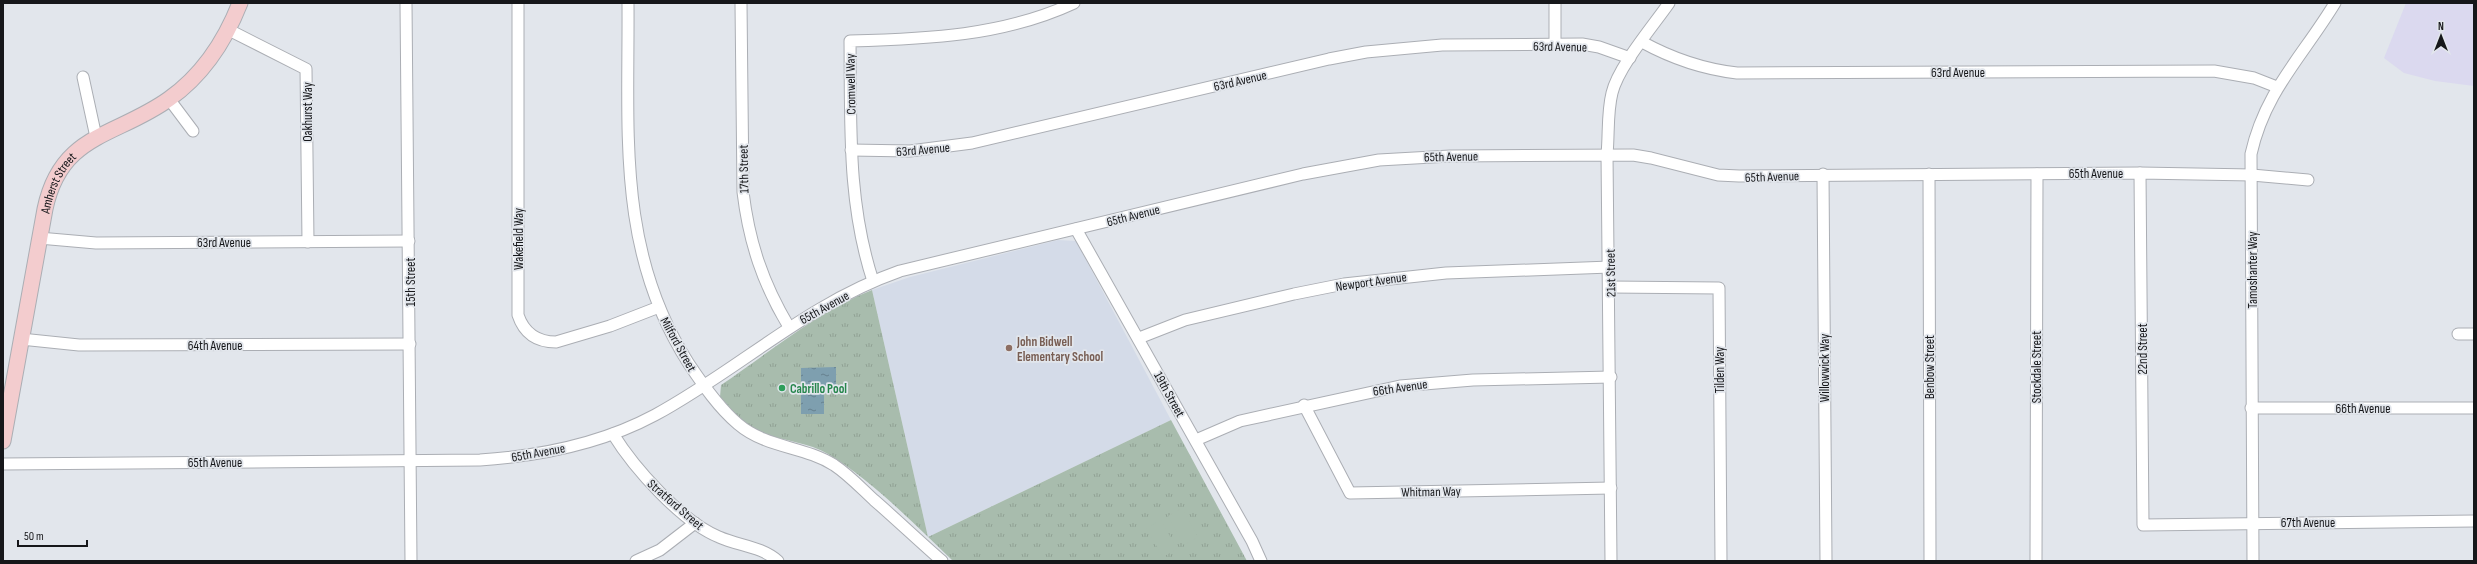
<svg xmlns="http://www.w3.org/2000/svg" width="2477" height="564" font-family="'Sofia Sans Condensed',sans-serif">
  <defs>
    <pattern id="grass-tufts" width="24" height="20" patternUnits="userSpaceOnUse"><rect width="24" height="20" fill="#a8bcad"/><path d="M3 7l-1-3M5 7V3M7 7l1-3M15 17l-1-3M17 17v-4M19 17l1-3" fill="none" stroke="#90a194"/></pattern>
    <pattern id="water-ripples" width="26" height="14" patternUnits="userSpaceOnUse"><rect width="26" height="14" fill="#7e9faf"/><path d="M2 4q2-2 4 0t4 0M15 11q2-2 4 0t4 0" fill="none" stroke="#66818e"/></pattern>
  </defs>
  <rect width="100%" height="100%" fill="#e2e6ec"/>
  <polygon fill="#dbd9ef" points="2406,3 2474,3 2474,86 2435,81 2404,73 2384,58"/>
  <polygon fill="#d4dbe8" points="1058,240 1076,241 1171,420 928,537 872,290 910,277"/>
  <path fill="url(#grass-tufts)" d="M872 290 928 537 1171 420 1247 561H953C916 526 872 480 828 454 805 440 768 440 748 426 738 418 729 406 720 397L721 385C770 352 817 312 872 290Z"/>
  <g fill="#a8bcad">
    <polygon points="1182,508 1198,537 1184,545 1168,516"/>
    <polygon points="1161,520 1177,549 1163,557 1146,528"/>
  </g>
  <polygon fill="url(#water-ripples)" points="836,367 836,387 824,387 824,414 801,414 801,368"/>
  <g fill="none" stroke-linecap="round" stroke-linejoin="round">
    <g stroke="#abaeb4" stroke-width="13">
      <g id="street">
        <polyline points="406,3 411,561"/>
        <path d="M518 3V315C524 333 537 342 556 342L610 326 659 307"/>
        <path d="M628 3C629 131 616 251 689 364 703 385 719 408 738 424 766 448 804 446 834 465 849 475 861 488 874 500 897 520 919 541 942 561"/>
        <path d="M741 3 743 192C749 242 763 284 789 327"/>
        <polyline points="1555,3 1555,45"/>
        <polyline points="229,30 306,69 308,242"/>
        <path d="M1642 42C1673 59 1702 69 1737 73L2214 71 2254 78 2277 87"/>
        <polyline points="83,77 96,137"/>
        <polyline points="169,99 193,131"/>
        <polyline points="851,150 910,151 972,143 1329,59 1366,52 1442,45 1582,44 1599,47 1630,58"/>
        <polyline points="2140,173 2143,525 2474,521"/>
        <polyline points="1823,174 1826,561"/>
        <polyline points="1929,174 1930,561"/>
        <polyline points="1076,229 1252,541 1261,561"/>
        <polyline points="39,238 96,243 409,241"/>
        <path d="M873 281C847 202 851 123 850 41 927 39 1003 36 1074 3"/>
        <polyline points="1610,287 1719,288 1721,561"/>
        <polyline points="2458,334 2474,334"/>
        <polyline points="1139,338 1185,320 1294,294 1344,284 1446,273 1610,267"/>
        <polyline points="21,339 79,345 410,344"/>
        <polyline points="1304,405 1350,493 1611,488"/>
        <polyline points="2251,408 2474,408"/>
        <path d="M613 434C634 468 682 522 719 537 739 546 761 546 778 561"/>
        <polyline points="1196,440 1240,421 1400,386 1473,380 1611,377"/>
        <path d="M3 464 480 460C540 456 601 444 655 415 740 369 806 304 900 271L1303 174 1379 160 1450 156 1633 155 1651 158 1718 175 1739 176 2140 173 2252 175 2308 180"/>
        <polyline points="636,561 660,550 695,523"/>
        <path d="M1611 561 1607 154C1609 134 1607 113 1612 93 1618 67 1653 26 1669 3"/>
        <polyline points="2036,561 2037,174"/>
        <path d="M2253 561 2251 154C2265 91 2303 56 2335 3"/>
      </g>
    </g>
    <g stroke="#abaeb4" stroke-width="17">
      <g id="secondary">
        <path id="s1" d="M3 441 45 209C61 133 116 137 169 99 203 75 225 41 240 3"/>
      </g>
    </g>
    <use href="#street" stroke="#fff" stroke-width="11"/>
    <use href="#secondary" stroke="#f3ccce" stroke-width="15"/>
  </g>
  <circle fill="#8d6e63" stroke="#e2e6ec" stroke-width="1.5" cx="1009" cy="348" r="4"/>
  <circle fill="#2e9e5b" stroke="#e2e6ec" stroke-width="1.5" cx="782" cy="388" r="4"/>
  <g text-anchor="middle" stroke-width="3.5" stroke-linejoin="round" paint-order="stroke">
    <g font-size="13" fill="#16171a" stroke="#e2e6ec">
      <text transform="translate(1560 46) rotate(1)" y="5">63rd Avenue</text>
      <text x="1958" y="77">63rd Avenue</text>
      <text transform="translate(1240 80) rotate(-13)" y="5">63rd Avenue</text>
      <text transform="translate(850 84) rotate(-91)" y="5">Cromwell Way</text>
      <text transform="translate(307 112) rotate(-90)" y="5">Oakhurst Way</text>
      <text transform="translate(923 149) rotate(-5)" y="5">63rd Avenue</text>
      <text transform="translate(1451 156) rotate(-1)" y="5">65th Avenue</text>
      <text transform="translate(743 169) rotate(-91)" y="5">17th Street</text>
      <text x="2096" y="178">65th Avenue</text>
      <text transform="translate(1772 176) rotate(-2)" y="5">65th Avenue</text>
      <text dy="5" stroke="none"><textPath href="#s1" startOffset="265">Amherst Street</textPath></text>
      <text transform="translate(1133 215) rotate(-14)" y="5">65th Avenue</text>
      <text transform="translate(518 239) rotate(-90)" y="5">Wakefield Way</text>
      <text x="224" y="247">63rd Avenue</text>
      <text transform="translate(2252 270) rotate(-90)" y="5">Tamoshanter Way</text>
      <text transform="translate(1610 273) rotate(-91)" y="5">21st Street</text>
      <text transform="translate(1371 281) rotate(-8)" y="5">Newport Avenue</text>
      <text transform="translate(410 282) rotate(-90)" y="5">15th Street</text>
      <text transform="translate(824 307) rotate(-29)" y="5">65th Avenue</text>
      <text transform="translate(679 344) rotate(61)" y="5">Milford Street</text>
      <text x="215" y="350">64th Avenue</text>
      <text transform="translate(2142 349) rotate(-90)" y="5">22nd Street</text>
      <text transform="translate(1929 367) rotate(-90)" y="5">Benbow Street</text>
      <text transform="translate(2036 367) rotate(-90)" y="5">Stockdale Street</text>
      <text transform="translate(1824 368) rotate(-90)" y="5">Willowwick Way</text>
      <text transform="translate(1719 370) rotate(-90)" y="5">Tilden Way</text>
      <text transform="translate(1400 387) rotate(-8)" y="5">66th Avenue</text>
      <text transform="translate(1170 394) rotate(61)" y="5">19th Street</text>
      <text x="2363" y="413">66th Avenue</text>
      <text transform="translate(538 452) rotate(-10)" y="5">65th Avenue</text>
      <text x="215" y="467">65th Avenue</text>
      <text transform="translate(1431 491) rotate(-1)" y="5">Whitman Way</text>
      <text transform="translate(676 504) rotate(41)" y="5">Stratford Street</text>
      <text x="2308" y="527">67th Avenue</text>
    </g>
    <g font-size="13" font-weight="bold" fill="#785e54" stroke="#e2e6ec" text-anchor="start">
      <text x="1017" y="346">John Bidwell<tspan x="1017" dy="15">Elementary School</tspan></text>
    </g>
    <g font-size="13" font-weight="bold" fill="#27864d" stroke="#e2e6ec" text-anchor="start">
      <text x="790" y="393">Cabrillo Pool</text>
    </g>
  </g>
  <rect width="2477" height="564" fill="none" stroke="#16171a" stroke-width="8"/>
  <g transform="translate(2441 36)" stroke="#e2e6ec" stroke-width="3" paint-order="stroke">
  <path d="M0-3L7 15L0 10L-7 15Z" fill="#16171a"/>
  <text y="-6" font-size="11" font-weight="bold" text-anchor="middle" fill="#16171a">N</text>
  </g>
  <path d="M18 540v6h69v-6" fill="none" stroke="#16171a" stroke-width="2"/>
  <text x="24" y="540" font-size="12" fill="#16171a" stroke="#e2e6ec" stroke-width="3" paint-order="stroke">50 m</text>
</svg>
